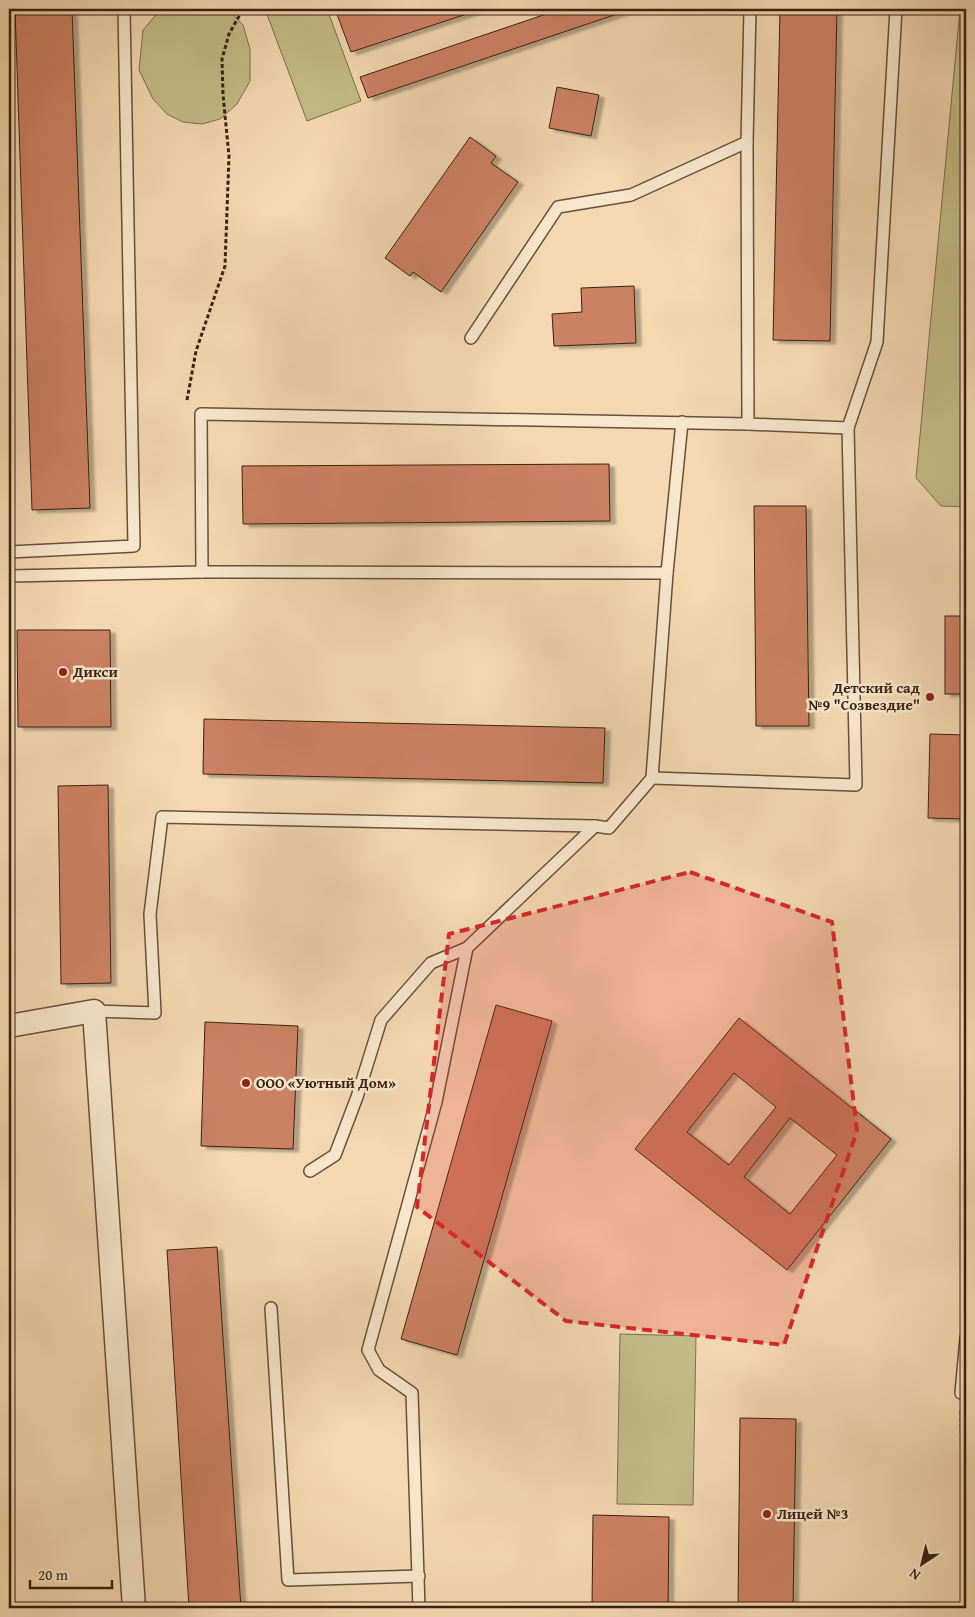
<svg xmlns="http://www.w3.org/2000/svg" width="975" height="1617" font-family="'Gentium Book Plus',serif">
  <defs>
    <filter id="shadow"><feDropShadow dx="5.5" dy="3" stdDeviation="1" flood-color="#0004"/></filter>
  </defs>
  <rect width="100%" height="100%" fill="#f3d8b1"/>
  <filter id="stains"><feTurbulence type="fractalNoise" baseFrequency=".004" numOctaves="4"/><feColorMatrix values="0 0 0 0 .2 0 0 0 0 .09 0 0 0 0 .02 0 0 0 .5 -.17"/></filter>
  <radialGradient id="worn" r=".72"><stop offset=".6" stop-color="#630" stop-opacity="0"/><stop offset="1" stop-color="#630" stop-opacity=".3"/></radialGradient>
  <g fill="#c3bc86" stroke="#7f6e4c">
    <polygon points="161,9 228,9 243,25 250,49 250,81 237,104 220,119 202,124 183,122 167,114 153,99 139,70 143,30"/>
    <polygon points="265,9 327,9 361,101 307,121"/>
    <polygon points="960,9 966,9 966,507 941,506 916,478"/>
    <polygon points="620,1334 696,1336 693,1505 617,1504"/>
  </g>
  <g fill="#cc8163" stroke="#3b2112" fill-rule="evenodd" filter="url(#shadow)">
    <polygon points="15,9 72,9 90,508 32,510"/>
    <polygon points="335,9 482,9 351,52"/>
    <polygon points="561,9 632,9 368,98 360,77"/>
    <polygon points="780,9 837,9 830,341 773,340"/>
    <polygon points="557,87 599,95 591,136 549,128"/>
    <polygon points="470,137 496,156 491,163 518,182 441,292 413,272 410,276 385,258"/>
    <polygon points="634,286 636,343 554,346 552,314 582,312 581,288"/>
    <polygon points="609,464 610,521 243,524 242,466"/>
    <polygon points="754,506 806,506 809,726 756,726"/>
    <rect x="945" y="616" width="21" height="78"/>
    <polygon points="17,630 110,630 111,727 18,727"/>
    <polygon points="204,719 605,728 603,783 203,774"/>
    <polygon points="930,734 966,735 966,819 928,818"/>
    <polygon points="108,785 111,983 61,984 58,786"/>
    <polygon points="496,1005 552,1021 457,1355 401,1339"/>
    <path d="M739 1018 891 1139 787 1270 635 1149ZM734 1073 776 1107 729 1165 687 1132ZM790 1118 837 1155 790 1214 744 1177Z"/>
    <polygon points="205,1022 298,1026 293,1149 201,1146"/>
    <polygon points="217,1247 241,1608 189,1608 167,1250"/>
    <polygon points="740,1418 796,1419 793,1608 738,1608"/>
    <polygon points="593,1515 669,1517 668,1608 592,1608"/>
  </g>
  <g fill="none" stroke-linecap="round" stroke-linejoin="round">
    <g stroke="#694f3a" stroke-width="14">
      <g id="lane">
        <polyline points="471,338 558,207 631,195 747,142"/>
        <polyline points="848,428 877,342 896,9"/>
        <polyline points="9,552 134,546 124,9"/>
        <polyline points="202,572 201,414 748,424 747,142 750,9"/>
        <polyline points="667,573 652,778 856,785 848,428 748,424"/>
        <polyline points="9,576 202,572 667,573 682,422"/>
        <polyline points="94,1011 155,1013 150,914 162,817 595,826 609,828 652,778"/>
        <polyline points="310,1171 335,1155 357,1097 381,1020 431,963 467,948"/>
        <polyline points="271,1308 288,1580 419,1576"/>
        <polyline points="966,1338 961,1393 966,1394"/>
        <polyline points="419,1608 412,1393 379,1370 368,1350 436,1102 467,948 595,826"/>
      </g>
    </g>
    <g stroke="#694f3a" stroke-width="25">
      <polyline id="street" points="9,1026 94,1011 134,1608"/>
    </g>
    <g stroke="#3b2112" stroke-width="3" stroke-dasharray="4 2.5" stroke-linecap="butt">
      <polyline points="187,400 196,351 225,266 229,156 223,95 222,59 229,34 243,9"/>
      <polyline points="961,1411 964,1608"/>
    </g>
    <use href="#lane" stroke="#f7e6cc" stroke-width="11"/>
    <use href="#street" stroke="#f7e6cc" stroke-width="22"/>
  </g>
  <path fill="#d62828" fill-opacity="0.2" stroke="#d62828" stroke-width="4" stroke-dasharray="10 6" stroke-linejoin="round" d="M690 872 832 922 857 1131 784 1345 566 1321 417 1207 449 934Z"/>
  <g fill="#8f2418" stroke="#f7e6cc" stroke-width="2">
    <circle cx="63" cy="672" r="5"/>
    <circle cx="930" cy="697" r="5"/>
    <circle cx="246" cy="1083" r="5"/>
    <circle cx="767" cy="1514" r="5"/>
  </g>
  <g text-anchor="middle" stroke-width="5" stroke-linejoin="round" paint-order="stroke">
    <g font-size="15" font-weight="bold" fill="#3b2112" stroke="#f7e6cc" text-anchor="start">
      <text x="73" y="677">Дикси</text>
      <text x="920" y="693" text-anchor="end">Детский сад<tspan x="920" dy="17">№9 "Созвездие"</tspan></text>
      <text x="256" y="1088">ООО «Уютный Дом»</text>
      <text x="777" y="1519">Лицей №3</text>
    </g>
  </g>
  <rect width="975" height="1617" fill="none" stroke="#f3d8b1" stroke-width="30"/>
  <rect x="10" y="10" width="955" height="1597" fill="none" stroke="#3b2112" stroke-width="2.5"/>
  <rect x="15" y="15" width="945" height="1587" fill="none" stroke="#3b2112"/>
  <g transform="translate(922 1564) rotate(215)" stroke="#f7e6cc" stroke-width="4" paint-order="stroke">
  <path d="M0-4L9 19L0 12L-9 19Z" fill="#3b2112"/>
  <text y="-8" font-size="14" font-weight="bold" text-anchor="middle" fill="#3b2112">N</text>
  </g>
  <path d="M30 1580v8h82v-8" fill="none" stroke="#3b2112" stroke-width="2.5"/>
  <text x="38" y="1580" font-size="15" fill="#3b2112" stroke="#f7e6cc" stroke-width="4" paint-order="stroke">20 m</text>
  <rect width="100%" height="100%" filter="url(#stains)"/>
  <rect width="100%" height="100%" fill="url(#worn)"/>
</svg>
